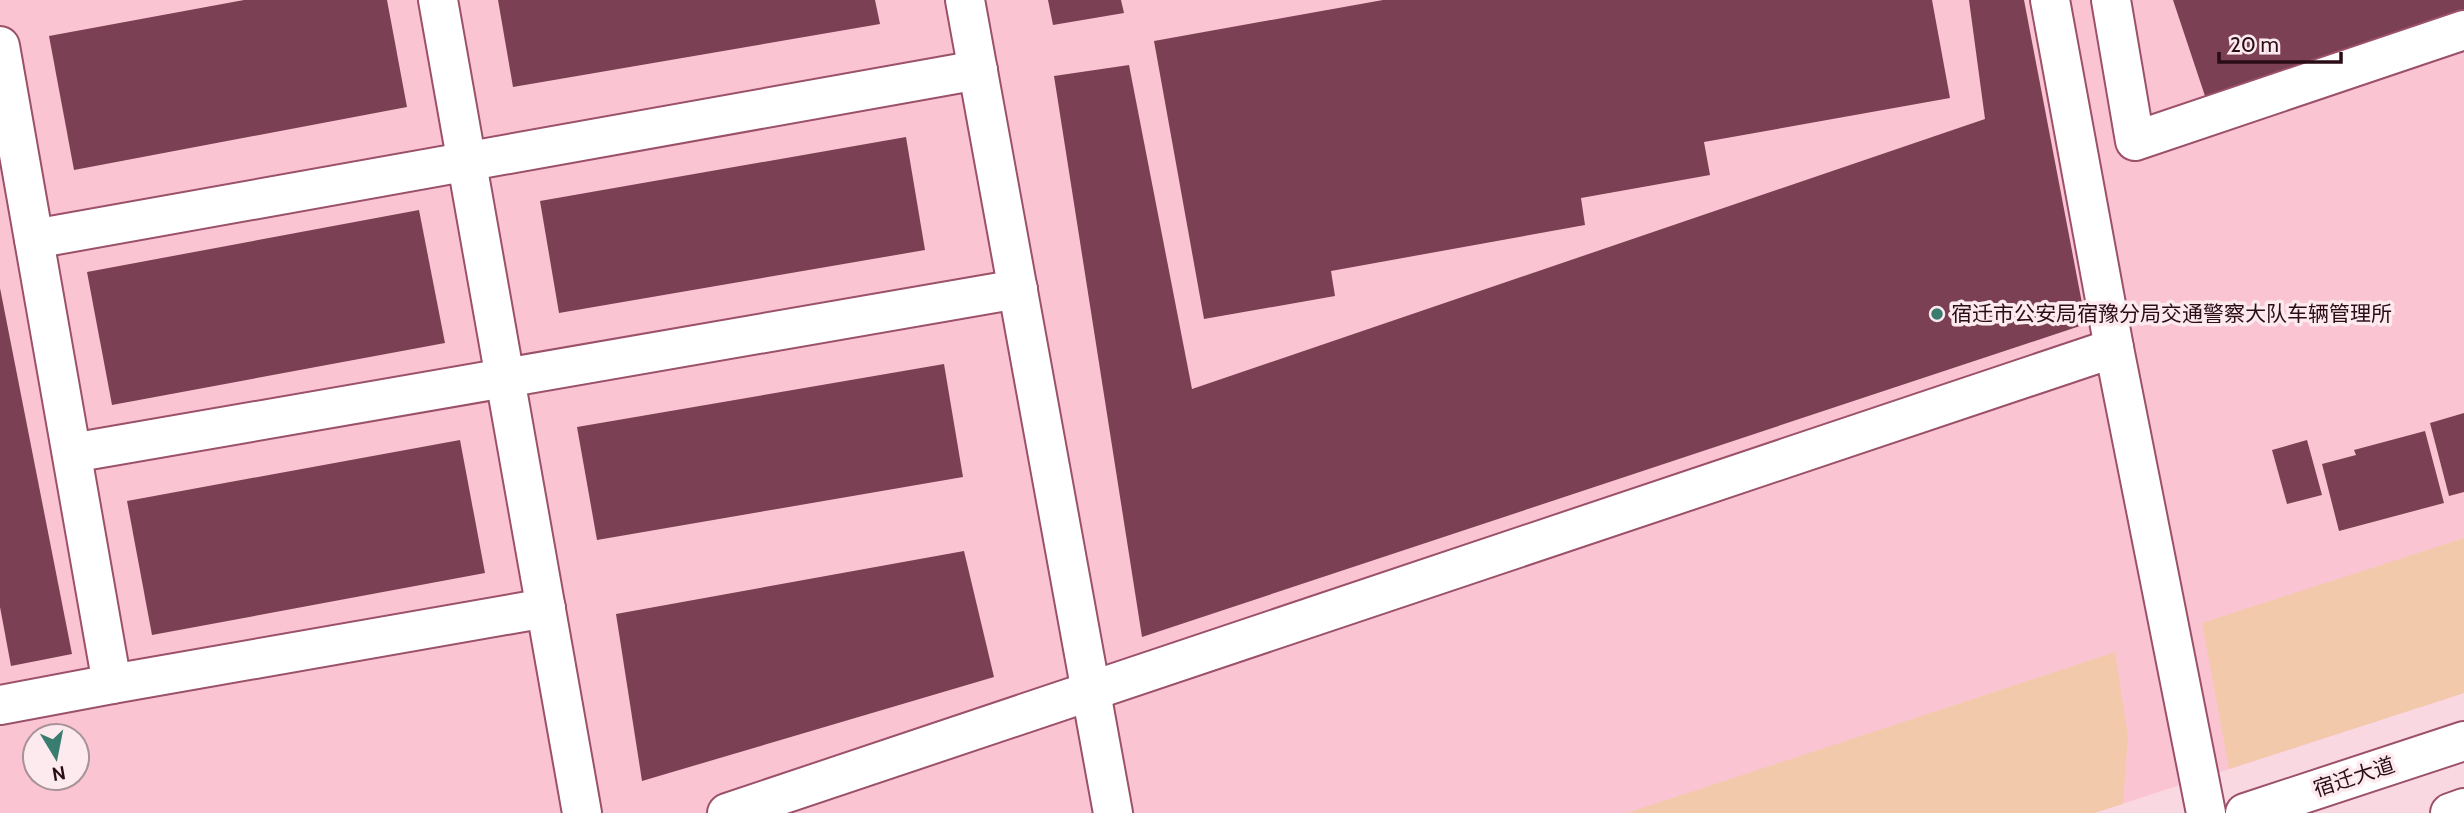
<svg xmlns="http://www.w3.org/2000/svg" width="2464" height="813" font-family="Cabin,'Noto Sans SC',sans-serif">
  <rect width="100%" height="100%" fill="#fad8e1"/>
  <path fill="#fbc4d3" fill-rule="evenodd" d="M0 0H2464V693L2094 813H0ZM35 736H77V778H35Z"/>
  <g fill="#f2caab">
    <polygon points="2464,538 2464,693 2229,769 2202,623"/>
    <polygon points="2115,652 2128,736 2123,804 2094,813 1627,813"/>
  </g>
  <g fill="#7b4053">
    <polygon points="244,0 387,0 407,107 74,170 49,36"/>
    <polygon points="498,0 875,0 880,24 513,87"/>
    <polygon points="1048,0 1121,0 1124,13 1053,25"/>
    <polygon points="1383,0 1932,0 1950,98 1704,142 1710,175 1581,198 1585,225 1331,271 1335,296 1204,319 1154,41"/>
    <polygon points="1969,0 2024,0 2086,324 1142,637 1054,76 1129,65 1192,389 1985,119"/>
    <polygon points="2173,0 2464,0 2464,9 2205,96"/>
    <polygon points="906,137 925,250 559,313 540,201"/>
    <polygon points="419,210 445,343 112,405 87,272"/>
    <polygon points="0,288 72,654 11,666 0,607"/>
    <polygon points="944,364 963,477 597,540 577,427"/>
    <polygon points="2464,413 2464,492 2449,496 2430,423"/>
    <polygon points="2425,431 2444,503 2339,531 2322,464 2356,455 2354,450"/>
    <polygon points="460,440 485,573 152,635 127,501"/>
    <polygon points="2307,440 2322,495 2287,504 2272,450"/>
    <polygon points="964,551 994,677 642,781 616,614"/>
  </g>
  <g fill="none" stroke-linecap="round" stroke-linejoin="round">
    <g stroke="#9a5169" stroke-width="42">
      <g id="minor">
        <polyline points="438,0 582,813"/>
        <polyline points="965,0 1113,813"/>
        <polyline points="2111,0 2135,141 2464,30"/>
        <polyline points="0,46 112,684 546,608"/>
        <polyline points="34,239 978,70"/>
        <polyline points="2114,348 2206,813"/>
        <polyline points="72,453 1018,289"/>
        <polyline points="0,705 112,684"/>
        <polyline points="727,813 2114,348 2050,0"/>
      </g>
    </g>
    <g stroke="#9a5169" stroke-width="42">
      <g id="major">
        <polyline points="2245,813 2464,741"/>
        <polyline points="2450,813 2464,808"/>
      </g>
    </g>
    <use href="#minor" stroke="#fff" stroke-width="38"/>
    <use href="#major" stroke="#fff" stroke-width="38"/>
  </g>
  <circle fill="#397d71" stroke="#fceaef" stroke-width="2.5" cx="1937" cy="314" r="7"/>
  <g text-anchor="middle" stroke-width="7" stroke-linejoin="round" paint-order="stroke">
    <g font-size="21" fill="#2a0d17" stroke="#fceaef" text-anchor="start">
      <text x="1951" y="321">宿迁市公安局宿豫分局交通警察大队车辆管理所</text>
    </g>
    <g font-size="21" fill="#2a0d17" stroke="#fceaef">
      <text transform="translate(2354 777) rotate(-18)" y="7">宿迁大道</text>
    </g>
  </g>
  <g transform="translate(56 757) rotate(170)"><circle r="33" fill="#fceaef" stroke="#a89299" stroke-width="2"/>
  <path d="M0-5L12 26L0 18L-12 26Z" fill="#397d71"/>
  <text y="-10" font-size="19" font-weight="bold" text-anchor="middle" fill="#2a0d17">N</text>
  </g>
  <path d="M2219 52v10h122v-10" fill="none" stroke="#2a0d17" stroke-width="3.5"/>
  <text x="2230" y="52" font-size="21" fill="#2a0d17" stroke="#fceaef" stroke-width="5" paint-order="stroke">20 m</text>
</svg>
